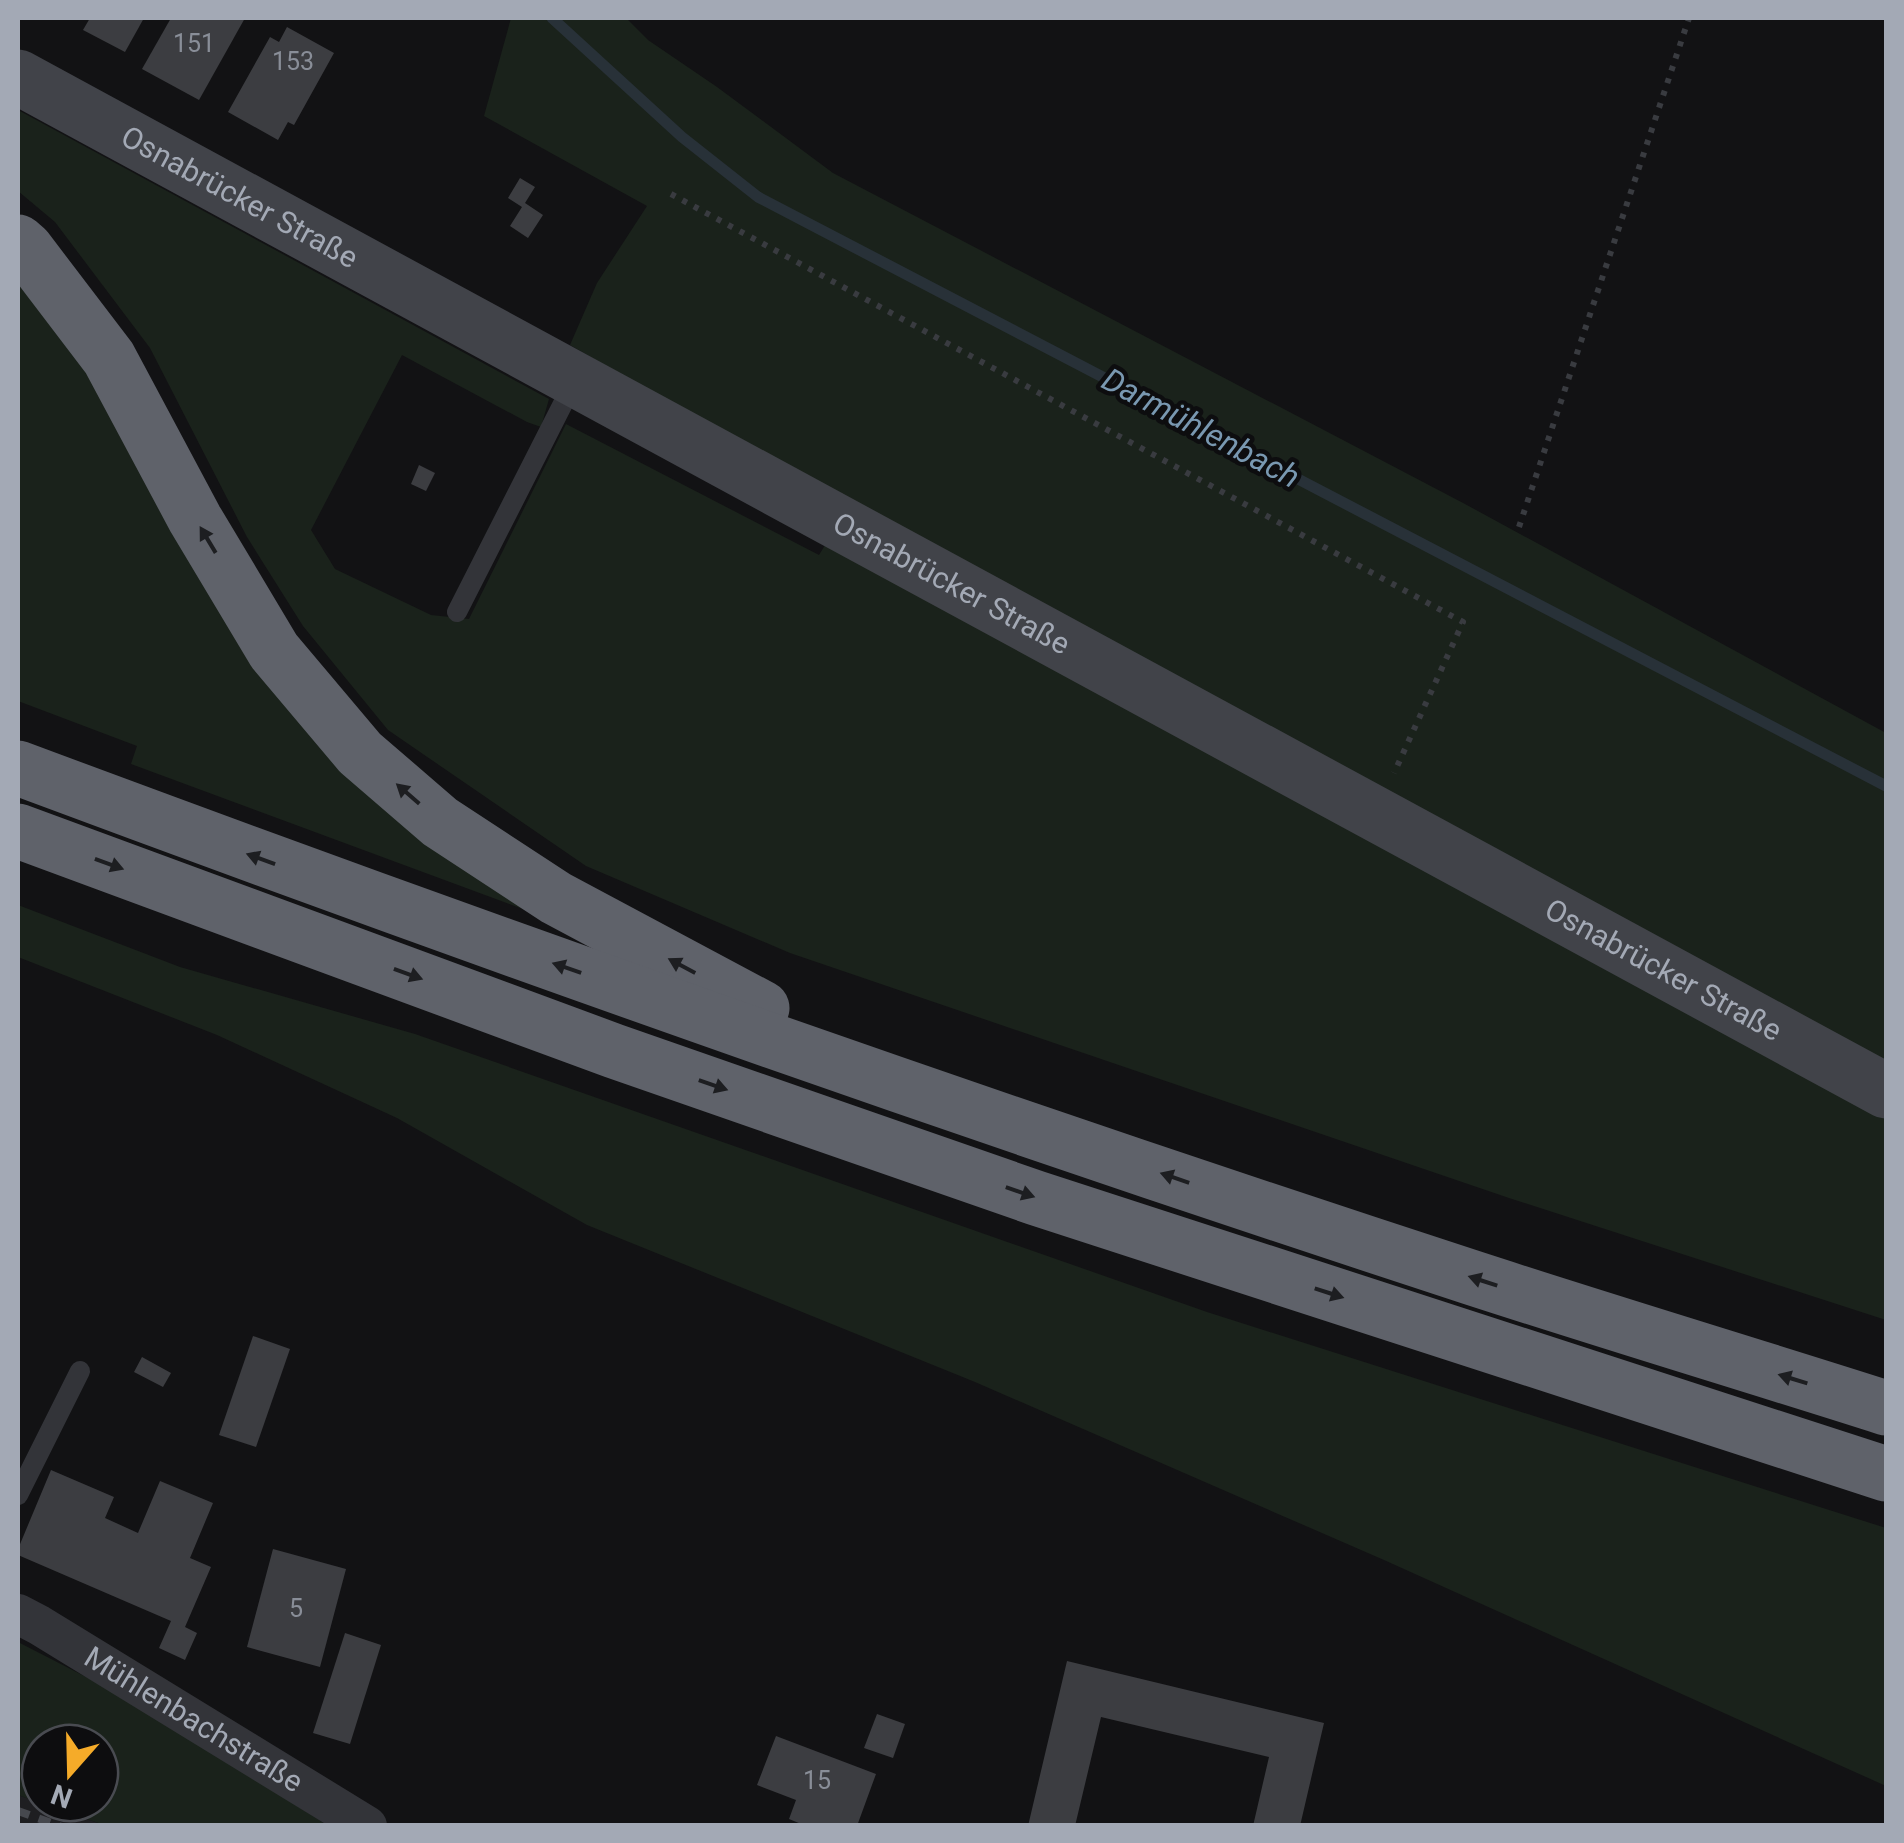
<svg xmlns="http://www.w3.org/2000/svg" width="1904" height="1843" font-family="Roboto,sans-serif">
  <rect width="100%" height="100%" fill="#121214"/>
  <polygon fill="#1e1e21" points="18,1795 104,1825 18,1826"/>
  <g fill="#1a221b">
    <polygon points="511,18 626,18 648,40 717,87 833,173 1465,504 1886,733 1886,1320 1509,1198 790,953 586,866 388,730 303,626 247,537 150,348 55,222 18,191 18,110 549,399 541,427 527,422 402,355 311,530 335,569 431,615 469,619 566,424 819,555 849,506 570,345 597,283 647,206 484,116"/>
    <polygon points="18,261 175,515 531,912 131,764 137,746 18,701"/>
    <polygon points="18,905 180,967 415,1034 1207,1312 1886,1528 1886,1786 1384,1560 975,1382 587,1225 397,1118 217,1035 18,957"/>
    <polygon points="18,1642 123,1696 327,1825 104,1825 41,1803 100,1803 100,1743 40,1743 40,1803 18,1795"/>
  </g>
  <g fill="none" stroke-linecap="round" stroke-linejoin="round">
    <polyline stroke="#283138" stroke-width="11" points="552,18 682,137 758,197 1886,786"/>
  </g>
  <g fill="#3c3d41">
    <polygon points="90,18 144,18 125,52 83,30"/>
    <polygon points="171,18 245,18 199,100 142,69"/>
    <polygon points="287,27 334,53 294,125 288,122 278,140 228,112 270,37 279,42"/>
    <polygon points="520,178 535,187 525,203 543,215 528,238 510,226 522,207 508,198"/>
    <polygon points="419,465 435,473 426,491 411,484"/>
    <polygon points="253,1336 290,1349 256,1447 219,1435"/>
    <polygon points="142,1357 171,1373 163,1387 134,1372"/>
    <polygon points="51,1470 114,1497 105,1518 138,1533 160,1481 213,1503 190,1558 211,1567 185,1627 197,1633 185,1660 159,1648 171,1621 18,1555 18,1549"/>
    <polygon points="273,1549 346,1569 320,1667 247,1647"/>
    <polygon points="345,1633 381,1645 350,1744 313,1733"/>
    <polygon points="1067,1661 1324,1723 1300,1826 1253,1826 1269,1757 1101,1717 1075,1826 1028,1826"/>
    <polygon points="877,1714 905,1724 893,1758 864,1748"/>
    <polygon points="776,1736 876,1774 857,1826 806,1826 789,1819 796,1800 757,1785"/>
  </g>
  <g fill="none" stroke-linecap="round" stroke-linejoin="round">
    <g stroke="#393b40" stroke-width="6" stroke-dasharray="5 8" stroke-linecap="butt">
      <polyline points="671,194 1463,622 1394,773"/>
      <polyline points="1519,527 1689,18"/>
    </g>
    <g stroke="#333439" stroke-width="20">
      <polyline points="457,612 575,380"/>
      <polyline points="18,1495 80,1371"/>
    </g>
    <path stroke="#333439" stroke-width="40" id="s1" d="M18 1614 39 1625 367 1826"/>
    <path stroke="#414349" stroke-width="55" id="s2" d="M18 77 1886 1091"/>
    <g stroke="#5f626a" stroke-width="55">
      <polyline points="18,242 26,249 109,358 195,519 274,651 360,753 440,822 556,898 762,1008"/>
      <path d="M18 768C498 947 982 1118 1470 1277 1608 1322 1748 1364 1886 1408"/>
      <polyline points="18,831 614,1051 1036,1198 1886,1474"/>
    </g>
    <polyline stroke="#46484e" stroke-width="8" stroke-dasharray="12 10" stroke-linecap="butt" points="18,1811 60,1826"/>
  </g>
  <defs><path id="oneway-solid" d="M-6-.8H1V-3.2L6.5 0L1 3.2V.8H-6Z" transform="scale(2.5)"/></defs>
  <g fill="#1d1e21">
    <use href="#oneway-solid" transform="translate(208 540) rotate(-121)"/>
    <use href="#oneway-solid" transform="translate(408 794) rotate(-139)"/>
    <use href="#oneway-solid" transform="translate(261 859) rotate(-160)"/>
    <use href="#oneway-solid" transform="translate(109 864) rotate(20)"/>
    <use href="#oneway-solid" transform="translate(682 966) rotate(-152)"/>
    <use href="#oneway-solid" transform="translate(567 968) rotate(-161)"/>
    <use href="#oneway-solid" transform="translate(408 974) rotate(20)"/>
    <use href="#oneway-solid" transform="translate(713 1085) rotate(19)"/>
    <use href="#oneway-solid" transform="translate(1175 1178) rotate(-161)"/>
    <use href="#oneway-solid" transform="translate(1020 1192) rotate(19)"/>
    <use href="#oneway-solid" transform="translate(1483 1281) rotate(-162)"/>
    <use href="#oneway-solid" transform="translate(1329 1293) rotate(18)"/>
    <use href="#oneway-solid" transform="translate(1793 1379) rotate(-163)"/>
  </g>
  <g text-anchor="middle" stroke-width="9" stroke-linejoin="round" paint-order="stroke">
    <g font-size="25" fill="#898e98">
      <text x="194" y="52">151</text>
      <text x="293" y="70">153</text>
      <text x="296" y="1617">5</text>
      <text x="817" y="1789">15</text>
    </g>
    <g font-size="30" fill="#a3a9b5" stroke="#0d0d0f">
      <text dy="10" stroke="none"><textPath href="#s2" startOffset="252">Osnabrücker Straße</textPath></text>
      <text dy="10" stroke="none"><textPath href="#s2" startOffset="1062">Osnabrücker Straße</textPath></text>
      <text dy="10" stroke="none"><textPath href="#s2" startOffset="1872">Osnabrücker Straße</textPath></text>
      <text dy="10" stroke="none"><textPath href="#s1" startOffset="205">Mühlenbachstraße</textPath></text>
    </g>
    <g font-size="32" font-style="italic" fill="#7998b1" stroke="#0d0d0f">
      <text transform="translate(1201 428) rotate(28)" y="11">Darmühlenbach</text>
    </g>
  </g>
  <rect width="1904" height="1843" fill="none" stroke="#a3a9b5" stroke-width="40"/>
  <g transform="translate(70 1773) rotate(200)"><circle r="48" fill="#0d0d0f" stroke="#494b51" stroke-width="2.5"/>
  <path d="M0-8L18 38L0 25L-18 38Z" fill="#f5ab29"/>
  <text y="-15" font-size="28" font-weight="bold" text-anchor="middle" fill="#a3a9b5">N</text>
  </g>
</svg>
